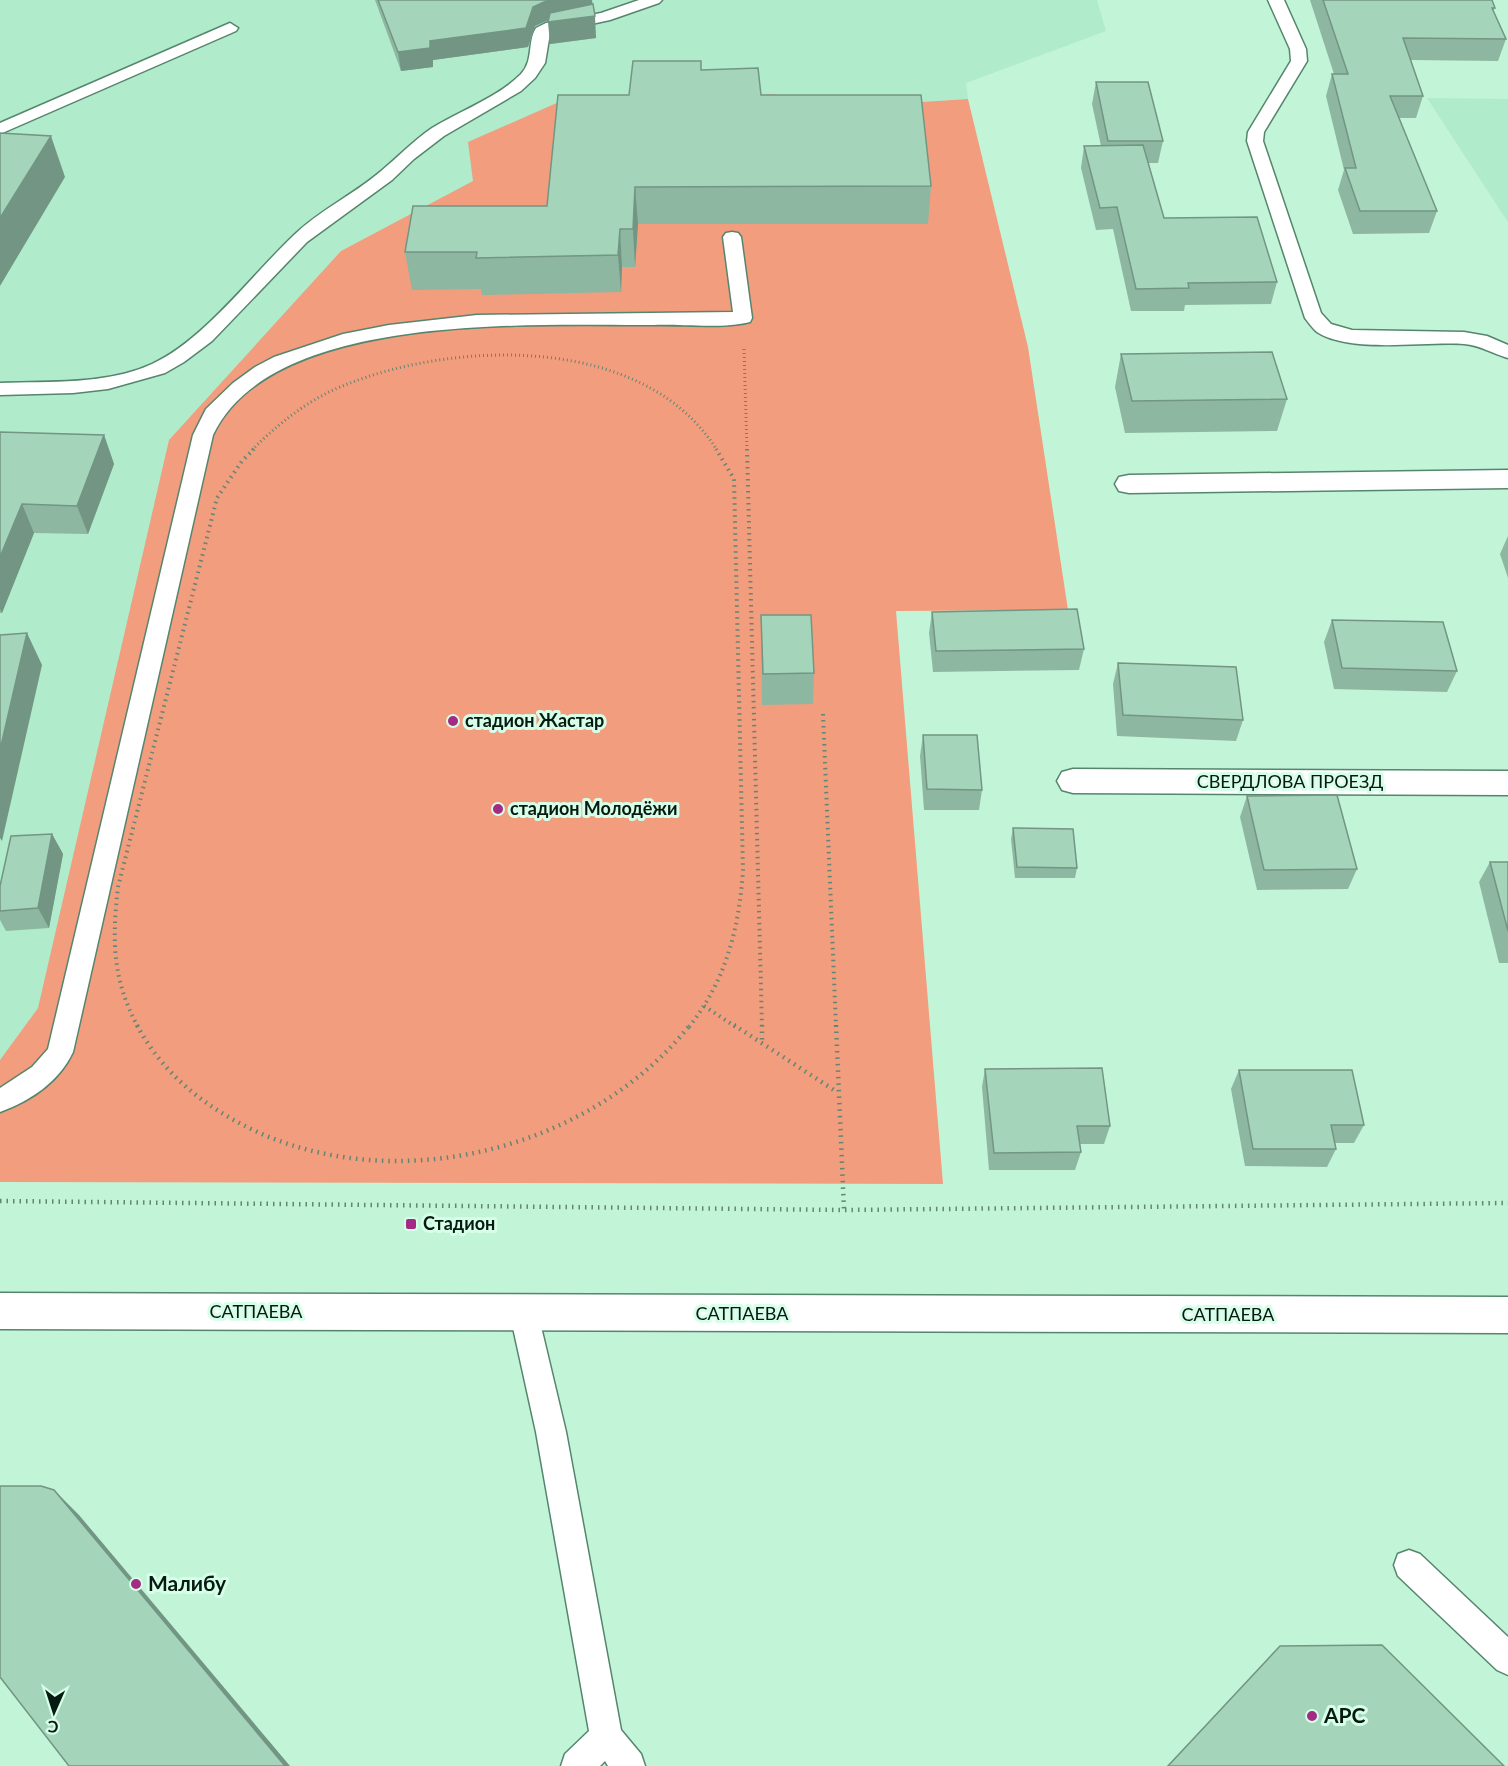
<svg xmlns="http://www.w3.org/2000/svg" width="1508" height="1766" font-family="Lato,sans-serif">
  <rect width="100%" height="100%" fill="#c2f4d8"/>
  <g fill="#b0ebcb">
    <polygon points="0,0 1097,0 1106,31 966,83 968,99 780,111 775,95 474,181 341,251 38,1008 0,1060"/>
    <polygon points="1427,98 1508,99 1508,222"/>
  </g>
  <polygon fill="#f29d7e" points="775,94 780,111 968,99 1028,347 1068,610 896,611 943,1184 0,1182 0,1060 38,1008 169,440 341,251 473,181 468,142 568,98 702,99"/>
  <g fill="none" stroke-linecap="round" stroke-linejoin="round">
    <g stroke="#56856d" stroke-width="3">
      <g id="service">
        <path d="M639 0H662L659 3 610 20 550 33 545 63 535 78 521 91 444 136 414 159 392 180 307 242 212 341 184 362 165 373 108 389 73 393 0 395V383C50 381 106 385 152 364 204 340 251 276 293 236 318 211 353 195 380 172 398 157 413 141 432 128 461 110 497 98 521 74 534 60 527 42 536 28L546 23 601 13Z"/>
        <path d="M1268 0H1284L1306 49 1307 61 1264 132 1263 141 1321 313 1331 324 1352 330 1464 332 1487 336 1508 345V358C1493 354 1480 345 1464 344 1425 341 1351 354 1317 332 1313 329 1309 323 1305 318L1247 141 1248 132 1291 61 1290 49Z"/>
        <polygon points="230,23 238,28 236,31 0,134 0,123"/>
        <path d="M732 232 738 233 741 237 752 318 750 322C724 329 681 324 654 325 536 326 272 310 213 435L73 1052C59 1082 30 1101 0 1112V1088L32 1067 48 1049 193 435 206 409 233 383 255 367 274 357 343 334 389 325 477 315 733 312 723 237 726 233Z"/>
        <polygon points="524,1301 534,1305 538,1314 566,1432 621,1730 641,1754 645,1766 608,1766 605,1761 600,1766 561,1766 565,1754 589,1731 536,1432 510,1314 514,1305"/>
        <polygon points="1409,1550 1420,1554 1508,1637 1508,1675 1497,1670 1398,1576 1394,1565 1398,1554"/>
      </g>
    </g>
    <g stroke="#56856d" stroke-width="3">
      <g id="minor">
        <polygon points="1508,470 1508,488 1129,493 1119,491 1115,484 1119,477 1129,475"/>
        <polygon points="1073,769 1508,771 1508,795 1073,793 1062,790 1057,781 1062,772"/>
      </g>
    </g>
    <g stroke="#56856d" stroke-width="3">
      <polygon id="tertiary" points="0,1293 1508,1297 1508,1333 0,1329"/>
    </g>
    <g stroke="#638573" stroke-width="3" stroke-dasharray="1 3" stroke-linecap="butt">
      <polyline points="744,349 747,450"/>
      <path d="M252 450C279 423 309 399 345 385 457 340 644 334 717 450"/>
    </g>
    <g stroke="#638573" stroke-width="4" stroke-dasharray="1.5 4.5" stroke-linecap="butt">
      <polyline points="747,449 762,1027"/>
      <polyline points="823,714 836,1027"/>
      <polyline points="704,1006 736,1027"/>
      <path d="M138 1027C112 979 112 940 118 887L217 498 242 461 254 449"/>
      <path d="M689 1027C726 980 739 929 743 870L734 479 716 449"/>
    </g>
    <g stroke="#638573" stroke-width="4.5" stroke-dasharray="1.5 5" stroke-linecap="butt">
      <path d="M137 1025C161 1071 200 1103 245 1126 390 1200 589 1152 690 1025"/>
      <polyline points="734,1025 837,1092"/>
      <polyline points="762,1025 762,1043"/>
      <polyline points="836,1025 844,1210"/>
      <polyline points="0,1201 844,1210 1508,1203"/>
    </g>
    <use href="#service" fill="#fff" fill-rule="evenodd"/>
    <use href="#minor" fill="#fff" fill-rule="evenodd"/>
    <use href="#tertiary" fill="#fff" fill-rule="evenodd"/>
  </g>
  <g fill="#8db7a1">
    <polygon points="375,0 592,0 596,38 550,44 549,20 535,26 528,47 433,60 433,67 401,71"/>
    <polygon points="1310,0 1492,0 1495,8 1493,11 1506,39 1498,61 1411,60 1423,96 1416,118 1399,118 1437,211 1429,233 1353,234 1338,190 1344,170 1326,96 1332,74 1334,74"/>
    <polygon points="701,61 701,70 761,95 931,186 928,224 638,224 635,267 622,267 621,292 482,295 481,289 412,290 405,252 547,206 629,95"/>
    <polygon points="1096,82 1163,141 1158,163 1148,163 1164,218 1277,282 1271,304 1185,305 1184,311 1131,311 1113,229 1096,230 1081,168 1084,146 1101,146 1092,104"/>
    <polygon points="1121,354 1287,399 1277,431 1125,433 1115,387"/>
    <polygon points="0,432 104,435 114,464 88,534 34,533 2,613 0,613"/>
    <polygon points="1508,536 1508,578 1500,554"/>
    <polygon points="932,612 1084,649 1079,670 933,672 929,633"/>
    <polygon points="761,615 814,673 813,704 762,705"/>
    <polygon points="1332,620 1457,671 1447,692 1334,689 1324,642"/>
    <polygon points="1118,663 1243,720 1236,741 1117,736 1113,684"/>
    <polygon points="923,735 982,790 979,810 924,810 920,756"/>
    <polygon points="1247,796 1357,869 1348,889 1257,890 1240,817"/>
    <polygon points="1013,828 1077,868 1075,878 1015,878 1011,839"/>
    <polygon points="52,834 63,854 49,928 6,931 0,920 0,886"/>
    <polygon points="1490,862 1508,862 1508,963 1499,963 1479,882"/>
    <polygon points="985,1069 1110,1126 1104,1144 1080,1144 1081,1152 1075,1170 989,1170 982,1087"/>
    <polygon points="1239,1070 1364,1125 1354,1143 1335,1143 1336,1149 1327,1167 1245,1166 1231,1089"/>
    <polygon points="1280,1646 1504,1766 1167,1766"/>
  </g>
  <g fill="#739583">
    <polygon points="554,0 592,0 593,12 546,21 535,26 528,47 433,60 433,67 401,71 398,52 533,7 544,2"/>
    <polygon points="595,16 596,38 550,44 548,22"/>
    <polygon points="51,136 65,177 0,286 0,218"/>
    <polygon points="635,187 638,224 635,267 633,229"/>
    <polygon points="620,229 622,267 621,292 618,255"/>
    <polygon points="104,435 114,464 88,534 77,506"/>
    <polygon points="22,504 34,533 2,613 0,609 0,557"/>
    <polygon points="27,633 42,665 2,841 0,838 0,750"/>
    <polygon points="52,834 63,854 49,928 38,908"/>
    <polygon points="54,1490 79,1515 290,1766 285,1766"/>
  </g>
  <g fill="#a4d5bb" stroke="#739583" stroke-width="1.5">
    <polygon points="378,0 554,0 544,2 533,7 526,28 430,41 430,48 398,52"/>
    <polygon points="1323,0 1492,0 1495,8 1492,8 1506,39 1403,38 1423,96 1390,96 1437,211 1360,211 1345,168 1356,168 1332,74 1348,74"/>
    <polygon points="593,4 595,16 548,22 550,13"/>
    <polygon points="633,61 701,61 701,70 758,68 761,95 921,95 931,186 635,187 633,229 620,229 618,255 476,258 477,252 405,252 413,206 547,206 558,95 629,95"/>
    <polygon points="1096,82 1148,82 1163,141 1108,141"/>
    <polygon points="0,133 51,136 0,218"/>
    <polygon points="1143,145 1164,218 1257,217 1277,282 1188,283 1189,288 1136,289 1117,207 1100,208 1084,146"/>
    <polygon points="1272,352 1287,399 1132,401 1121,354"/>
    <polygon points="0,432 104,435 77,506 22,504 0,557"/>
    <polygon points="1077,609 1084,649 936,651 932,612"/>
    <polygon points="761,615 811,615 814,673 763,674"/>
    <polygon points="1332,620 1443,622 1457,671 1342,668"/>
    <polygon points="27,633 0,750 0,635"/>
    <polygon points="1118,663 1236,667 1243,720 1123,715"/>
    <polygon points="923,735 977,735 982,790 927,789"/>
    <polygon points="1337,795 1357,869 1264,870 1247,796"/>
    <polygon points="1013,828 1073,829 1077,868 1017,867"/>
    <polygon points="52,834 38,908 0,911 0,886 11,836"/>
    <polygon points="1490,862 1508,862 1508,931"/>
    <polygon points="1102,1068 1110,1126 1077,1126 1081,1152 994,1153 985,1069"/>
    <polygon points="1239,1070 1352,1070 1364,1125 1331,1125 1336,1149 1253,1149"/>
    <polygon points="0,1486 41,1486 54,1490 285,1766 69,1766 0,1677"/>
    <polygon points="1382,1645 1504,1766 1168,1766 1280,1646"/>
  </g>
  <g fill="#a32b83" stroke="#d6fee8" stroke-width="2">
    <circle cx="453" cy="721" r="6"/>
    <circle cx="498" cy="809" r="6"/>
    <rect x="405" y="1218" width="12" height="12" rx="3"/>
    <circle cx="136" cy="1584" r="6"/>
    <circle cx="1312" cy="1716" r="6"/>
  </g>
  <g text-anchor="middle" stroke-width="6" stroke-linejoin="round" paint-order="stroke">
    <g font-size="18" font-weight="bold" fill="#071a11" stroke="#d6fee8" text-anchor="start">
      <text x="465" y="727">стадион Жастар</text>
      <text x="510" y="815">стадион Молодёжи</text>
      <text x="423" y="1230">Стадион</text>
    </g>
    <g font-size="18" fill="#071a11" stroke="#d6fee8">
      <text x="1290" y="788">СВЕРДЛОВА ПРОЕЗД</text>
      <text x="256" y="1318">САТПАЕВА</text>
      <text x="742" y="1320">САТПАЕВА</text>
      <text x="1228" y="1321">САТПАЕВА</text>
    </g>
    <g font-size="21" font-weight="bold" fill="#071a11" stroke="#d6fee8" text-anchor="start">
      <text x="148" y="1591">Малибу</text>
      <text x="1324" y="1723">АРС</text>
    </g>
  </g>
  <g transform="translate(54 1712) rotate(183)" stroke="#d6fee8" stroke-width="4.5" paint-order="stroke">
  <path d="M0-4.5L10 22L0 15L-10 22Z" fill="#071a11"/>
  <text y="-9" font-size="16" font-weight="bold" text-anchor="middle" fill="#071a11">С</text>
  </g>
</svg>
